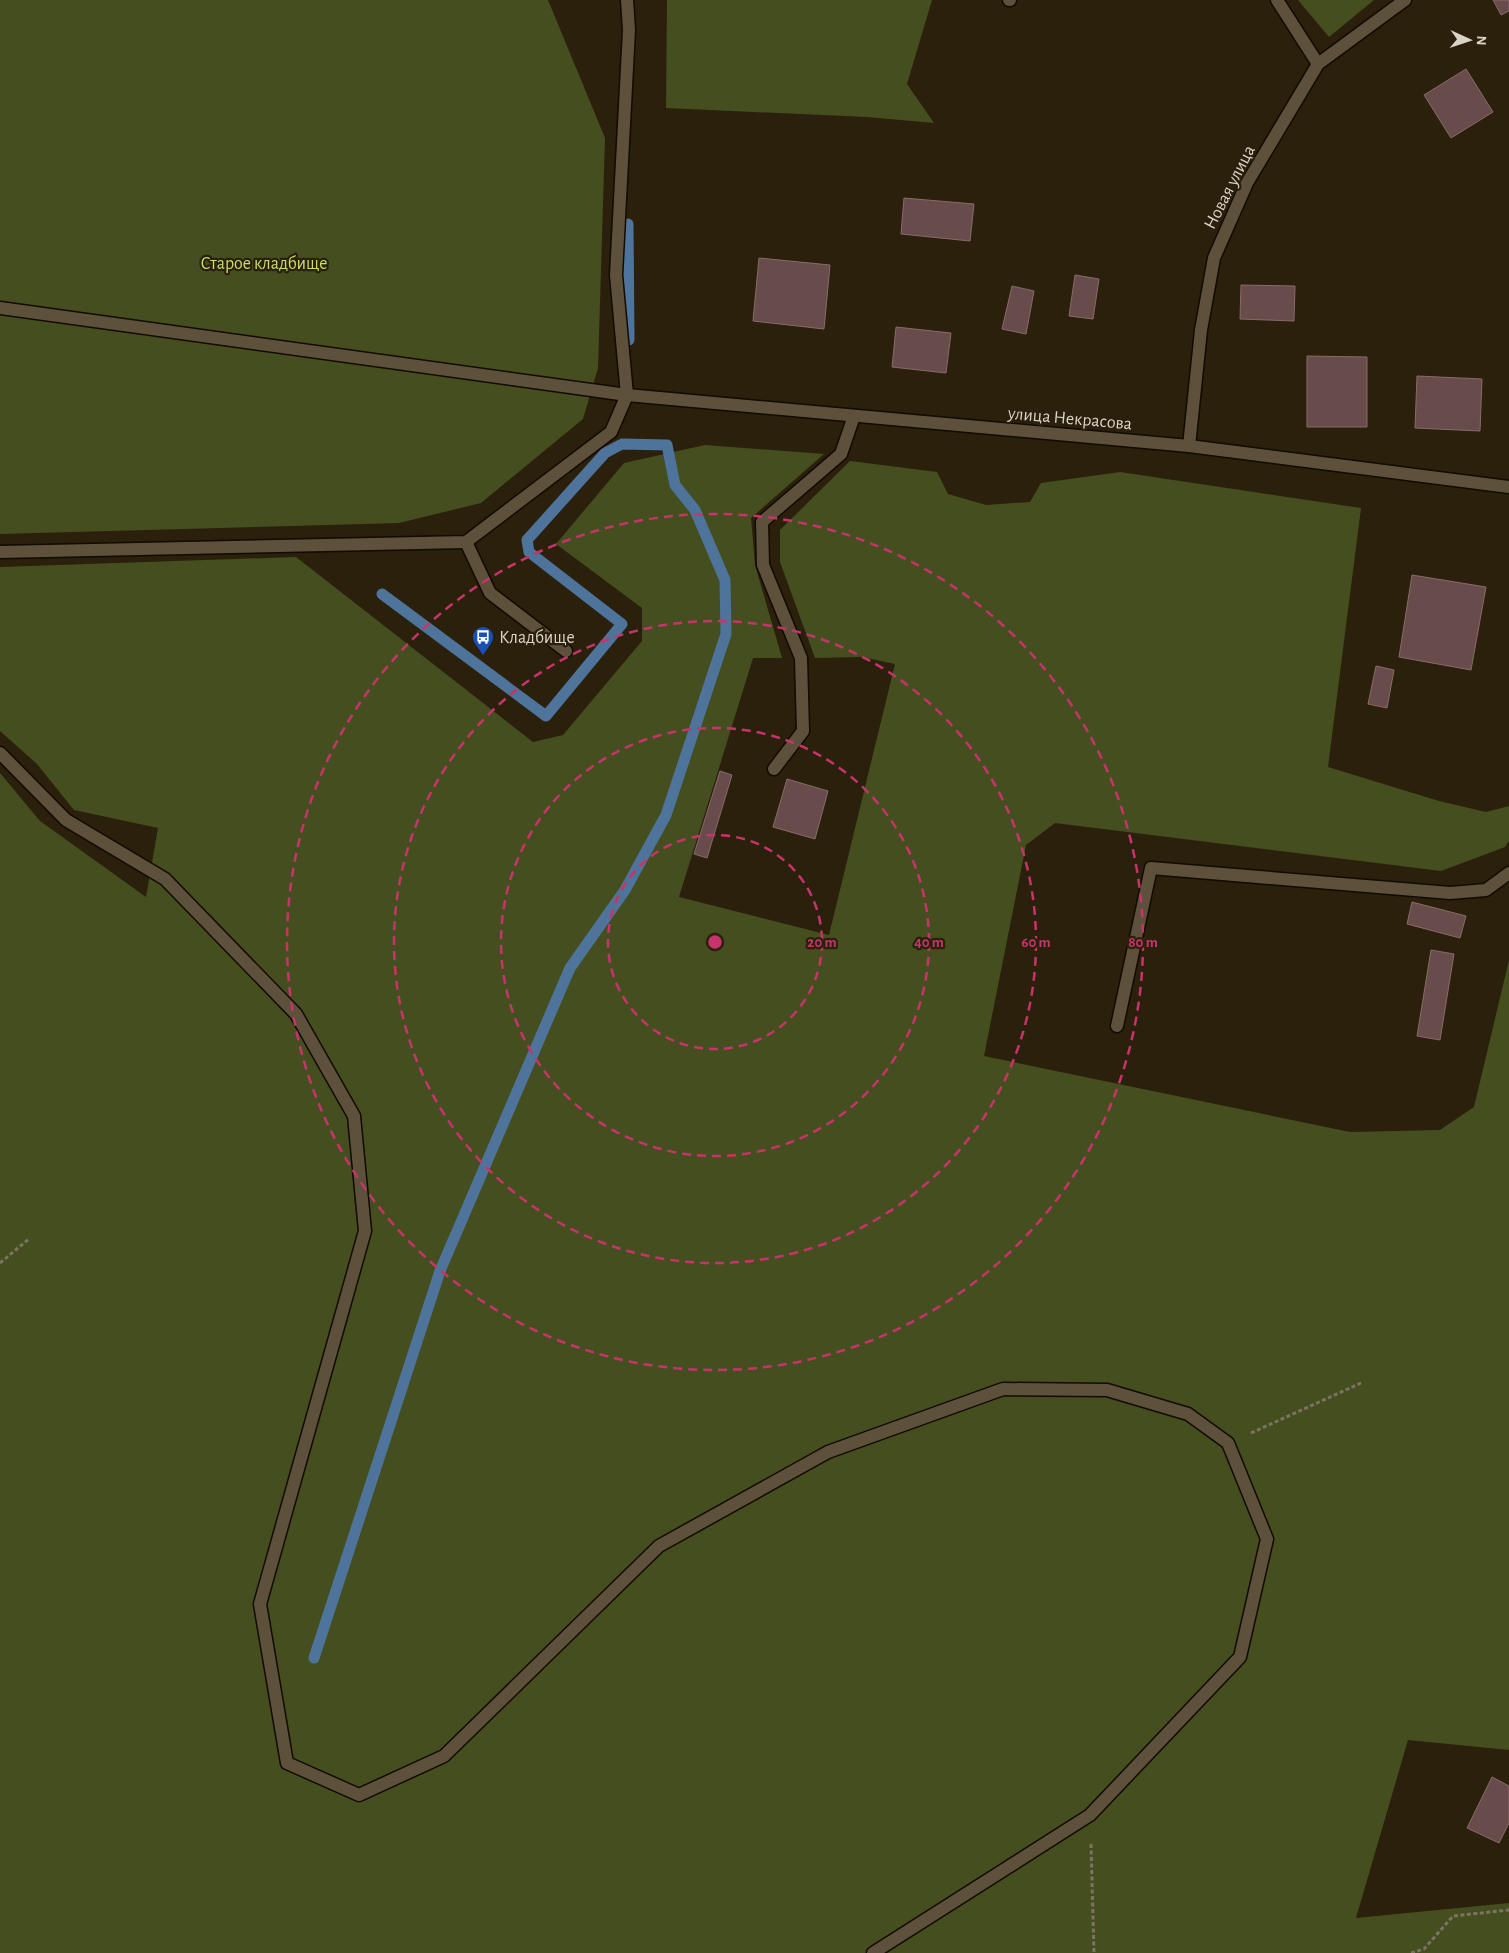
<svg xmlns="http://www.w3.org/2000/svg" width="1509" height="1953" font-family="'Alegreya Sans',sans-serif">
  <rect width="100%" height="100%" fill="#2b200c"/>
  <g fill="#454e1f">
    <polygon points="0,0 548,0 605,138 598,368 583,419 481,503 399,523 0,534"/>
    <polygon points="667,0 932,0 907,84 934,123 867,117 666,108"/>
    <polygon points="1298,0 1374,0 1329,37"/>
    <polygon points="705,445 824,454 751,518 755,565 782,658 753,658 679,897 829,935 895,664 862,657 815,658 780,562 780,530 850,461 937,472 948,494 986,505 1030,502 1041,483 1120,472 1361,508 1328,767 1439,801 1486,812 1509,806 1509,841 1505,847 1441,871 1055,823 1026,845 984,1056 1350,1132 1440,1130 1474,1107 1509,960 1509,1750 1408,1740 1356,1918 1509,1903 1509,1953 0,1953 0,773 40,821 146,897 158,828 74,810 37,764 0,731 0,567 296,557 533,742 563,735 642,641 642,608 556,544 624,463"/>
  </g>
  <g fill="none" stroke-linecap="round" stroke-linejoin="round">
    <g stroke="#4f749c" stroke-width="11">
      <polyline points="628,224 629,340"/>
      <polyline points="314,1658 440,1271 570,968 625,890 666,815 726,634 725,580 695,510 675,485 667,445 622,444 605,453 527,540 529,552 622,624 546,716 382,594"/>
    </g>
  </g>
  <g fill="#684c4b" stroke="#886b6a">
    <polygon points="1493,0 1509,0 1509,11 1501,15"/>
    <polygon points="1466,69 1493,112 1451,138 1424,95"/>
    <polygon points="904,198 974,204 970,241 901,234"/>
    <polygon points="759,258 830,265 824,329 753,321"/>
    <polygon points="1075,275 1099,279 1093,319 1069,316"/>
    <polygon points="1241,285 1295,286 1294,321 1240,319"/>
    <polygon points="1012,286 1034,291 1026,334 1002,329"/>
    <polygon points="896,327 951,333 946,373 892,367"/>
    <polygon points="1307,356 1367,357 1367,427 1307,427"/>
    <polygon points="1417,376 1482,379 1480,431 1415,428"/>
    <polygon points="1412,575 1486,587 1471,670 1399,657"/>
    <polygon points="1376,666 1394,670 1387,708 1368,704"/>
    <polygon points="720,771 732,775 707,858 694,854"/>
    <polygon points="787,779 828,791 815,839 773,827"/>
    <polygon points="1412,902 1466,916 1460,938 1407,924"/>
    <polygon points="1431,950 1454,954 1440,1040 1417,1036"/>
    <polygon points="1492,1777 1509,1786 1509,1823 1499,1843 1467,1828"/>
  </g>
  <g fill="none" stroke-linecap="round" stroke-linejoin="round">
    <g stroke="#130a00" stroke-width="15">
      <g id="minor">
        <polyline points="1009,0 1010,0"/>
        <polyline points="1277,0 1318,64"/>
        <polyline points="0,308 627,395 1189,446 1509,487"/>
        <polyline points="1189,446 1201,330 1214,258 1247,183 1318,64 1405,0"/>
        <polyline points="466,542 490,593 566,651"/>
        <polyline points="0,552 466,542 611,432 627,395 616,275 629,30 627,0"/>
        <polyline points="0,753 66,820 165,879 296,1014 354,1116 365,1231 260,1604 287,1763 359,1795 444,1756 659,1546 828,1452 1003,1389 1107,1390 1188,1414 1228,1443 1267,1539 1240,1657 1090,1815 873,1953"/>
        <polyline points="774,769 803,731 801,658 763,565 762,522 841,454 854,416"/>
        <polyline points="1117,1026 1151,868 1450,893 1486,890 1509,873"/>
      </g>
    </g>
    <g stroke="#7c7363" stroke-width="3" stroke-dasharray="4 2.5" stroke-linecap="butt">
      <polyline points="0,1263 30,1238"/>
      <polyline points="1251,1433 1361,1383"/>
      <polyline points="1091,1844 1094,1953"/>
      <polyline points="1411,1953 1424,1949 1453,1916 1509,1910"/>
    </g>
    <use href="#minor" stroke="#5d513b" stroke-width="12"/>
  </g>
  <g fill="none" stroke="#c6346b" stroke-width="2.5" stroke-dasharray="9 6">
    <circle cx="715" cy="942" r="107"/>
    <circle cx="715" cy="942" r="214"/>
    <circle cx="715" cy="942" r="321"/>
    <circle cx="715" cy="942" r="428"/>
  </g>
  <defs>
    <g id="bus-pin" transform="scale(1.125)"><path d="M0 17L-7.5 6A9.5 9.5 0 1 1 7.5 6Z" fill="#1a4fb4" stroke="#2b200c"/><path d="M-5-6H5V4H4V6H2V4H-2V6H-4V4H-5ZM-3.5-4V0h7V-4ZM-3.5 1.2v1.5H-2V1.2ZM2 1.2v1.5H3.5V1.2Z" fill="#fff"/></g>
  </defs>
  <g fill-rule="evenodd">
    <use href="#bus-pin" x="483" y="637"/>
  </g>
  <g text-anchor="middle" stroke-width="4.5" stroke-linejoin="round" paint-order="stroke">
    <g font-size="18" fill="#dad3c7" stroke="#2b200c">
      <text transform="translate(1229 187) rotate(-63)" y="6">Новая улица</text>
      <text transform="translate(1070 418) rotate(5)" y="6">улица Некрасова</text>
    </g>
    <g font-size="18" fill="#c6df69" stroke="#2b200c">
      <text x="264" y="269">Старое кладбище</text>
    </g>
    <g font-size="18" fill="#dad3c7" stroke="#2b200c" text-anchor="start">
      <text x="499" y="643">Кладбище</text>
    </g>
  </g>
  <circle cx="715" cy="942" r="8" fill="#c6346b" stroke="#2b200c" stroke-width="2.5"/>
  <g font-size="15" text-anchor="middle" font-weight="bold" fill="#c6346b" stroke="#2b200c" stroke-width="4.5" stroke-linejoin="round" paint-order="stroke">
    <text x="822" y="947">20 m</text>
    <text x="929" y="947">40 m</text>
    <text x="1036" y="947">60 m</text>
    <text x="1143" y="947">80 m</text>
  </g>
  <g transform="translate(1469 40) rotate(93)" stroke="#2b200c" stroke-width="4" paint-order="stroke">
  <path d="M0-4L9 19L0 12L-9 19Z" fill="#dad3c7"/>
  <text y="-8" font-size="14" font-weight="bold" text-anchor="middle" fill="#dad3c7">N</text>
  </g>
</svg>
